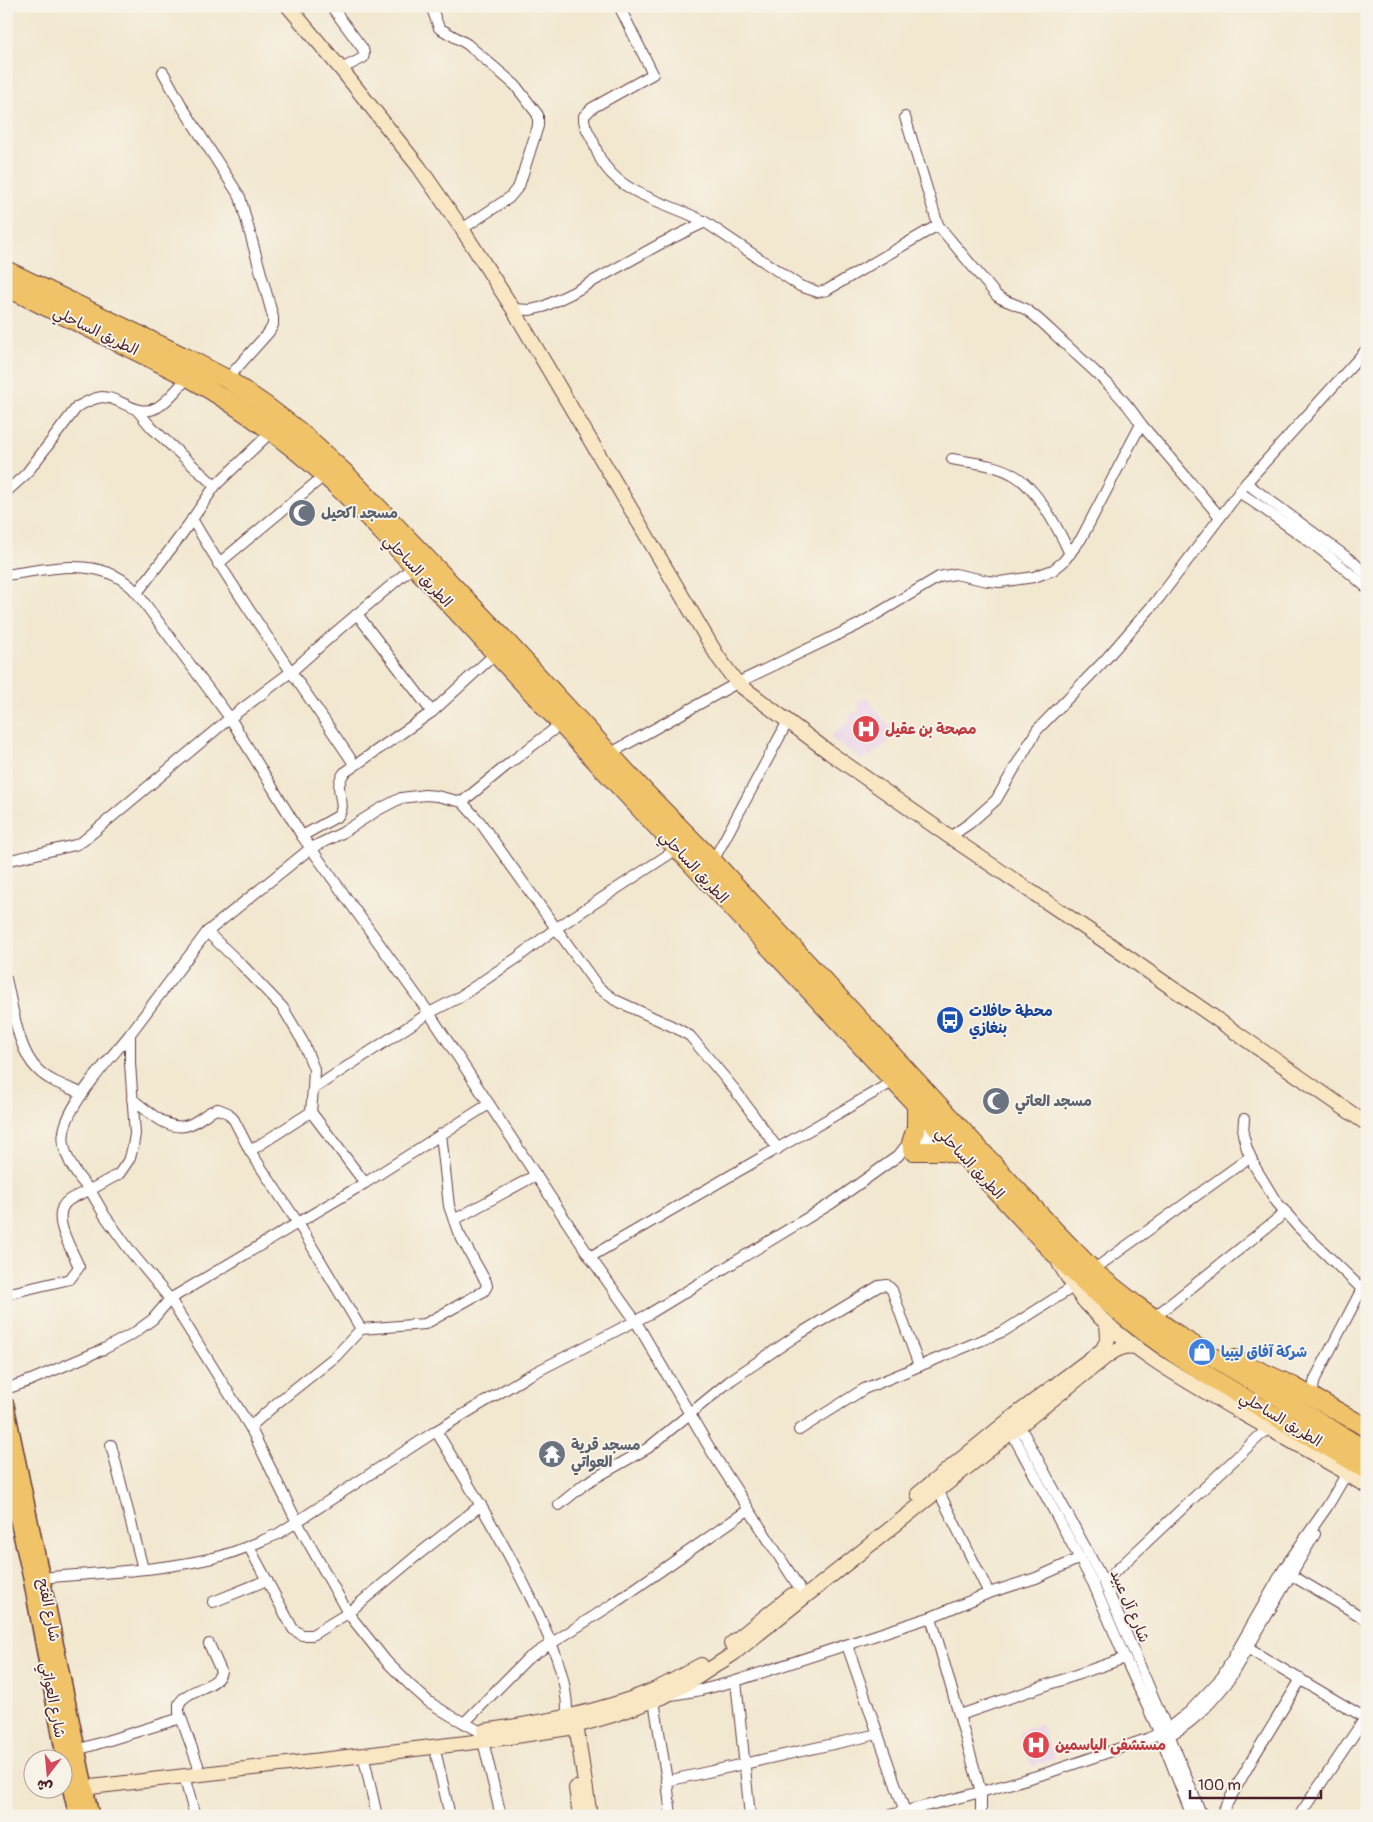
<svg xmlns="http://www.w3.org/2000/svg" width="1373" height="1822" font-family="Pangolin,'Playpen Sans Arabic',sans-serif">
  <rect width="100%" height="100%" fill="#f7f3e8"/>
  <filter id="ink" filterUnits="userSpaceOnUse"><feTurbulence type="fractalNoise" baseFrequency=".02" numOctaves="2"/><feDisplacementMap in="SourceGraphic" scale="10" xChannelSelector="R" yChannelSelector="G"/><feConvolveMatrix kernelMatrix="1 2 1 2 8 2 1 2 1" color-interpolation-filters="sRGB"/></filter>
  <filter id="wash" filterUnits="userSpaceOnUse"><feTurbulence type="fractalNoise" baseFrequency=".0096" numOctaves="4" result="noise"/><feDisplacementMap in="SourceGraphic" scale="20" xChannelSelector="R" yChannelSelector="G"/><feGaussianBlur stdDeviation="1.12" result="paint"/><feColorMatrix in="noise" values="0 0 0 0 0 0 0 0 0 0 0 0 0 0 0 0 0 1.4 0 .05"/><feComposite in="paint" operator="in"/></filter>
  <g filter="url(#wash)">
    <rect width="100%" height="100%" fill="#f2e7cf"/>
    <g fill="#ebd1eb">
      <polygon points="866,697 896,736 869,757 861,759 830,737 851,721 848,717 861,708 857,703"/>
      <polygon points="1040,1724 1055,1758 1032,1767 1018,1733"/>
    </g>
  </g>
  <g filter="url(#ink)">
    <g fill="none" stroke-linecap="round" stroke-linejoin="round">
      <g stroke="#633d44" stroke-width="12">
        <g id="street">
          <polyline points="331,6 363,49 364,54 363,58 341,69"/>
          <polyline points="431,6 439,28 467,44 515,85 538,115 538,126 519,186 509,198 462,229"/>
          <path d="M619 6 653 74 592 108 584 116C583 125 589 133 593 141 596 149 599 159 605 166 627 197 673 204 705 222"/>
          <polyline points="163,72 183,108 240,197 273,317 273,325 269,332 227,379"/>
          <polyline points="905,117 938,225"/>
          <path d="M513 309 530 310 543 307 572 293 660 244 705 222 800 286 818 292 827 290 938 225 997 296C1007 303 1019 304 1028 311 1041 320 1053 333 1065 344 1092 369 1121 393 1141 424L1220 517"/>
          <polyline points="137,410 151,427 215,486"/>
          <path d="M952 459C972 463 994 464 1012 474 1036 486 1059 530 1070 554"/>
          <polyline points="1246,483 1352,561 1367,575"/>
          <path d="M6 492 26 474 77 407C84 403 93 398 102 397 122 397 137 419 158 407 169 400 179 387 188 377"/>
          <path d="M1239 492C1283 522 1327 552 1367 588"/>
          <path d="M192 519C242 604 300 683 354 764"/>
          <polyline points="218,564 325,475"/>
          <path d="M6 575C49 569 104 554 137 593L230 718 302 836 429 1013 590 1257 635 1320 712 1452 800 1589"/>
          <polyline points="137,593 182,534 215,486 272,431"/>
          <polyline points="357,614 432,712"/>
          <polyline points="609,754 737,683 858,625 939,577 955,574 988,581 1000,582 1034,577 1053,570 1063,562 1081,539 1141,424"/>
          <polyline points="462,802 511,762 561,724"/>
          <path d="M302 836 338 816C349 802 331 791 344 773L432 712 495 654"/>
          <polyline points="950,837 970,823 996,800 1037,730 1105,660 1159,598 1246,483 1367,349"/>
          <polyline points="6,861 75,845 83,841 230,718 292,671 337,631 414,566"/>
          <polyline points="713,861 788,721"/>
          <polyline points="207,932 242,965 283,1008 303,1042 314,1069 313,1089"/>
          <path d="M6 979C13 1006 17 1050 38 1070 50 1082 68 1087 83 1094"/>
          <path d="M132 1099C148 1111 170 1134 191 1124 200 1120 208 1111 218 1109L228 1113 234 1120 250 1151 298 1223 361 1329"/>
          <polyline points="311,1112 365,1183"/>
          <polyline points="1244,1119 1243,1134 1247,1149 1255,1167 1275,1200 1298,1227 1362,1289"/>
          <polyline points="915,1149 942,1133"/>
          <polyline points="250,1151 311,1112 313,1089 429,1013 458,998 517,958 555,929 677,849"/>
          <polyline points="454,1220 536,1175"/>
          <polyline points="590,1257 894,1081"/>
          <polyline points="1093,1270 1250,1157"/>
          <path d="M6 1294 70 1279 79 1267C72 1249 48 1214 69 1200 75 1196 83 1193 90 1190 77 1177 60 1152 64 1132 68 1103 111 1058 130 1034"/>
          <polyline points="1153,1318 1286,1212"/>
          <polyline points="6,1389 31,1380 104,1349 134,1333 153,1319 170,1299 365,1183 489,1104"/>
          <polyline points="1315,1398 1313,1388 1315,1379 1367,1279"/>
          <polyline points="1017,1421 1104,1582 1167,1729 1202,1816"/>
          <polyline points="250,1427 277,1403 336,1356 361,1329 425,1324 484,1291 487,1286 486,1282 458,1232 449,1206 441,1134"/>
          <polyline points="1009,1428 1093,1583 1125,1658 1159,1732 1192,1816"/>
          <polyline points="799,1430 864,1389 1004,1331 1073,1287"/>
          <path d="M436 1431C470 1486 503 1541 531 1598 548 1635 569 1676 567 1718"/>
          <polyline points="111,1445 143,1569"/>
          <polyline points="938,1490 989,1593"/>
          <polyline points="559,1505 586,1483 648,1448 731,1380 796,1336 879,1286 887,1285 892,1290 919,1366"/>
          <polyline points="249,1547 293,1629 302,1635 312,1635 348,1613 415,1557 481,1505"/>
          <polyline points="1291,1575 1367,1620"/>
          <path d="M43 1578C101 1572 160 1571 217 1557 238 1552 258 1542 278 1534L436 1431 526 1377 649 1314 832 1203 898 1156 905 1147 937 1126"/>
          <polyline points="1104,1582 1268,1428"/>
          <polyline points="213,1602 267,1580"/>
          <polyline points="931,1617 981,1792 981,1816"/>
          <polyline points="847,1645 905,1812"/>
          <polyline points="1247,1648 1367,1719"/>
          <polyline points="736,1681 750,1816"/>
          <polyline points="671,1695 701,1690 736,1681 931,1617 989,1593 1036,1578 1080,1558"/>
          <polyline points="654,1701 667,1781 671,1816"/>
          <polyline points="960,1715 1125,1658"/>
          <polyline points="464,1723 527,1659 613,1604 748,1510"/>
          <polyline points="481,1732 448,1714 429,1702 411,1686 386,1661 348,1613 297,1522 250,1427 170,1299 131,1252 105,1216 90,1190 119,1174 130,1158 133,1146 135,1134 130,1063 130,1034 207,932 311,848 342,833 378,810 401,798 425,795 437,796 462,802 480,822 598,987 615,1000 676,1028 690,1036 735,1090 778,1149"/>
          <path d="M1163 1738C1189 1728 1210 1704 1227 1683L1315 1534"/>
          <polyline points="483,1741 501,1816"/>
          <polyline points="434,1745 450,1816"/>
          <polyline points="77,1750 181,1718"/>
          <polyline points="363,1754 377,1816"/>
          <path d="M198 1765 179 1712V1704C187 1688 219 1688 221 1671L209 1644"/>
          <polyline points="184,1776 195,1816"/>
          <polyline points="667,1781 878,1734"/>
          <polyline points="886,1816 981,1792 1047,1773 1147,1739 1167,1729 1189,1712 1222,1677 1285,1567 1327,1507 1347,1473"/>
          <polyline points="1220,1816 1254,1756 1301,1679"/>
          <polyline points="1299,1816 1365,1718"/>
        </g>
      </g>
      <g stroke="#633d44" stroke-width="16">
        <g id="secondary">
          <polyline points="288,6 341,69 419,167 462,229 513,309 718,657 737,683 830,753 950,837 1109,944 1367,1124"/>
          <path d="M1059 1263C1068 1278 1076 1292 1087 1304 1127 1348 1183 1379 1233 1408 1271 1430 1309 1451 1347 1473L1349 1476 1367 1486"/>
          <polyline points="918,1494 1014,1416 1102,1350 1108,1339 1107,1323"/>
          <polyline points="731,1644 792,1595"/>
          <polyline points="575,1718 590,1816"/>
          <path d="M484 1731C541 1722 595 1714 649 1692 667 1685 684 1674 701 1665"/>
          <polyline points="576,1788 580,1816"/>
          <path d="M74 1789 483 1741 569 1728 616 1714 663 1697 690 1682 733 1654 1107 1356C1117 1349 1124 1345 1137 1347"/>
        </g>
      </g>
      <g stroke="#633d44" stroke-width="18">
        <g id="primary">
          <polyline points="6,1405 91,1816"/>
          <polyline points="6,1467 31,1578 69,1782 77,1816"/>
        </g>
      </g>
      <g stroke="#633d44" stroke-width="20">
        <g id="highway">
          <polyline points="6,270 189,359 227,379 265,405 299,431 346,474 505,640 646,793 713,861 1057,1233 1097,1274 1136,1305 1182,1338 1367,1451"/>
          <path d="M6 287 188 377C241 407 289 442 333 483 362 509 387 538 414 566L1053 1252C1091 1290 1133 1326 1178 1356 1239 1397 1304 1432 1367 1470"/>
          <polyline points="911,1143 916,1128 916,1104"/>
          <polyline points="913,1151 942,1151 964,1156"/>
          <polyline points="1234,1359 1293,1386 1367,1428"/>
        </g>
      </g>
      <use href="#street" stroke="#fff" stroke-width="10"/>
      <use href="#secondary" stroke="#f9e7c3" stroke-width="14"/>
      <use href="#primary" stroke="#f1c369" stroke-width="15"/>
      <use href="#highway" stroke="#f1c369" stroke-width="18"/>
    </g>
  </g>
  <defs>
    <g id="mosque-disc" transform="scale(1.4375)"><circle r="9.5" fill="#6b7280" stroke="#f7f3e8"/><path d="M3.5-4.9A6 6 0 1 0 3.5 4.9A5 5 0 1 1 3.5-4.9Z" fill="#fff"/></g>
    <g id="hospital-disc" transform="scale(1.4375)"><circle r="9.5" fill="#e0444e" stroke="#f7f3e8"/><path d="M-5-5h3v3.5h4V-5h3V5h-3V1.5h-4V5h-3Z" fill="#fff"/></g>
    <g id="bus-disc" transform="scale(1.4375)"><circle r="9.5" fill="#1a4fb4" stroke="#f7f3e8"/><path d="M-5-6H5V4H4V6H2V4H-2V6H-4V4H-5ZM-3.5-4V0h7V-4ZM-3.5 1.2v1.5H-2V1.2ZM2 1.2v1.5H3.5V1.2Z" fill="#fff"/></g>
    <g id="shop-disc" transform="scale(1.4375)"><circle r="9.5" fill="#3f7fe0" stroke="#f7f3e8"/><path d="M-5-2.5h2.3a2.7 3.5 0 0 1 5.4 0H5L5.5 6h-11ZM-1.5-2.5h3a1.5 2.3 0 0 0-3 0Z" fill="#fff"/></g>
    <g id="temple-disc" transform="scale(1.4375)"><circle r="9.5" fill="#6b7280" stroke="#f7f3e8"/><path d="M0-6L5-2H3V0L6.5 2.5H4V6H1.5V3h-3V6H-4V2.5H-6.5L-3 0V-2H-5Z" fill="#fff"/></g>
  </defs>
  <g fill-rule="evenodd">
    <use href="#mosque-disc" x="302" y="513"/>
    <use href="#hospital-disc" x="866" y="729"/>
    <use href="#bus-disc" x="950" y="1020"/>
    <use href="#mosque-disc" x="996" y="1101"/>
    <use href="#shop-disc" x="1202" y="1352"/>
    <use href="#temple-disc" x="552" y="1454"/>
    <use href="#hospital-disc" x="1036" y="1745"/>
  </g>
  <g text-anchor="middle" stroke-width="4" stroke-linejoin="round" paint-order="stroke">
    <g font-size="15" fill="#4a1f2b" stroke="#f7f3e8">
      <text transform="translate(96 331) rotate(26)" y="5">الطريق الساحلي</text>
      <text transform="translate(418 571) rotate(47)" y="5">الطريق الساحلي</text>
      <text transform="translate(694 867) rotate(47)" y="5">الطريق الساحلي</text>
      <text transform="translate(970 1163) rotate(47)" y="5">الطريق الساحلي</text>
      <text transform="translate(1281 1419) rotate(31)" y="5">الطريق الساحلي</text>
      <text transform="translate(1130 1606) rotate(67)" y="5">شارع آل عبيد</text>
      <text transform="translate(49 1610) rotate(79)" y="5">شارع الفتح</text>
      <text transform="translate(53 1700) rotate(79)" y="5">شارع العواتي</text>
    </g>
    <g font-size="15" font-weight="bold" fill="#5b616d" stroke="#f7f3e8" text-anchor="start">
      <text x="321" y="518">مسجد اكحيل</text>
      <text x="1015" y="1106">مسجد العاتي</text>
      <text x="571" y="1450">مسجد قرية<tspan x="571" dy="17">العواتي</tspan></text>
    </g>
    <g font-size="15" font-weight="bold" fill="#be3a42" stroke="#f7f3e8" text-anchor="start">
      <text x="885" y="734">مصحة بن عقيل</text>
      <text x="1055" y="1750">مستشفى الياسمين</text>
    </g>
    <g font-size="15" font-weight="bold" fill="#164399" stroke="#f7f3e8" text-anchor="start">
      <text x="969" y="1016">محطة حافلات<tspan x="969" dy="17">بنغازي</tspan></text>
    </g>
    <g font-size="15" font-weight="bold" fill="#366cbe" stroke="#f7f3e8" text-anchor="start">
      <text x="1221" y="1357">شركة آفاق ليبيا</text>
    </g>
  </g>
  <rect width="1373" height="1822" fill="none" stroke="#f7f3e8" stroke-width="25"/>
  <g transform="translate(48 1774) rotate(196)"><circle r="24" fill="#f7f3e8" stroke="#b29e9c"/>
  <path d="M0-4L9 19L0 12L-9 19Z" fill="#d1495b"/>
  <text y="-8" font-size="14" font-weight="bold" text-anchor="middle" fill="#4a1f2b">ش</text>
  </g>
  <path d="M1190 1790v8h131v-8" fill="none" stroke="#4a1f2b" stroke-width="2.5"/>
  <text x="1198" y="1790" font-size="15" fill="#4a1f2b" stroke="#f7f3e8" stroke-width="4" paint-order="stroke">100 m</text>
</svg>
